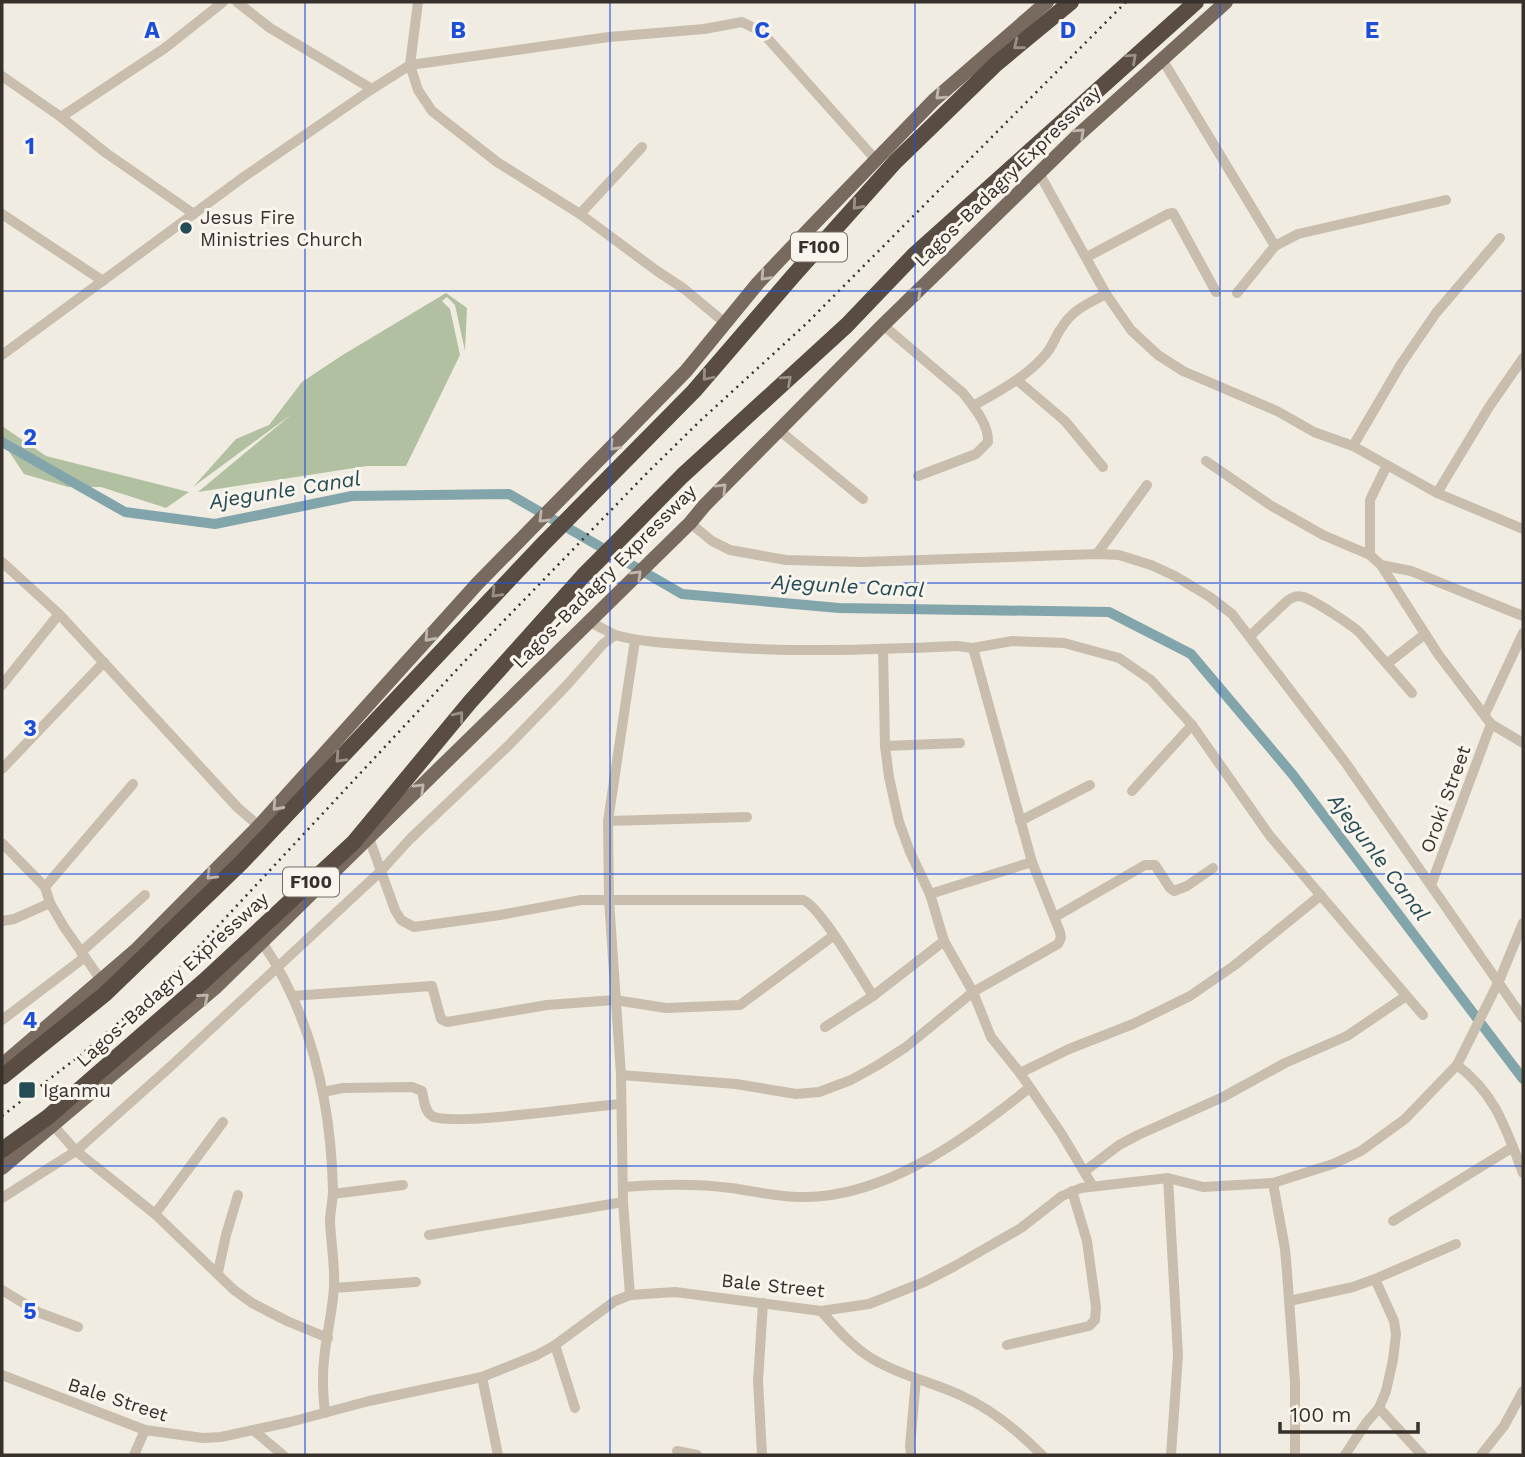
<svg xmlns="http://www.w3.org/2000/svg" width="1525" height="1457" font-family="'Work Sans',sans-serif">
  <rect width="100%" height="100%" fill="#f1ece1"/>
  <g fill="#b1c0a1">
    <polygon points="446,293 467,308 465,351 455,305 447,297 442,301 450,309 460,355 406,466 367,466 198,492 292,414 193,487 236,439 269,425 302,382 341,356"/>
    <polygon points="2,426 46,456 189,492 166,508 101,487 68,487 24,474 2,441"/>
  </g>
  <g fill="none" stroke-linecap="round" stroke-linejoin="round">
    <polyline stroke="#82a5ac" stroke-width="10" points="2,442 125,512 215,524 352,496 509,494 682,594 839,608 1109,612 1191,654 1293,775 1523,1079"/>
    <g stroke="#c9bead" stroke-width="10">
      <polyline points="237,2 270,28 372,89"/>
      <polyline points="418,2 410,65 418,90 432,111 497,162 580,214 657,271 683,288 725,323"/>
      <polyline points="1162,59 1275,246"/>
      <polyline points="2,76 61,117 106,153 194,214"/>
      <polyline points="61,117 165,48 223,2"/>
      <polyline points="1039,173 1106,294 1131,330 1158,355 1183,371 1277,411 1314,432 1353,446 1437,493 1523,529"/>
      <polyline points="2,214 103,281"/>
      <polyline points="580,214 642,147"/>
      <polyline points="1087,257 1168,214 1173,213 1216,292"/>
      <polyline points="1237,293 1275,246 1298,234 1446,200"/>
      <path d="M883 325 963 393C973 406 989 424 988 442L976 454 918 476"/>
      <polyline points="2,355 245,176 372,89 410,65 609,37 704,29 742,22 762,32 876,160"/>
      <polyline points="1018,381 1065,421 1103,467"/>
      <path d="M973 406C999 391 1025 378 1045 355 1053 347 1055 336 1062 327 1072 310 1089 303 1106 294"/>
      <polyline points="780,431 863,499"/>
      <polyline points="1353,446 1401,364 1436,313 1500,238"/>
      <polyline points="1206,461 1270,505 1323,535 1370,555 1381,565 1411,571 1523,616"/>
      <polyline points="1437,493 1489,407 1523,358"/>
      <polyline points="690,523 712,541 730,550 786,560 862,562 1097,554 1119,555 1151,565 1175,576 1210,597 1232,614 1345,762 1523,1018"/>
      <polyline points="1097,554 1147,485"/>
      <polyline points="1370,555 1370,500 1387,465"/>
      <polyline points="2,562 59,614 238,808 259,826"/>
      <polyline points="1381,565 1438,654 1491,724 1523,743"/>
      <polyline points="590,622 615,635"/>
      <path d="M1250 636 1287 601C1291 598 1297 595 1303 597 1312 599 1352 625 1360 633L1412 693"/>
      <polyline points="883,649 885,746 889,777 899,822 910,852 930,894 944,941 973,992 991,1037 1020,1073 1061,1133 1092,1185"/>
      <polyline points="1388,663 1425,634"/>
      <polyline points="2,685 59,614"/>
      <polyline points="1485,714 1523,633"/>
      <polyline points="885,746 960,743"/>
      <polyline points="2,769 104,662"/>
      <polyline points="1132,791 1192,725"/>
      <polyline points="608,821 747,817"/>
      <polyline points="1020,821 1090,785"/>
      <path d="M369 838 395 910 401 920 414 927 500 915 581 900H803C820 906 861 977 873 996"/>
      <polyline points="2,843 45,887 50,903 64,927 101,980"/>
      <polyline points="1431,885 1491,724"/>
      <polyline points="45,887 133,784"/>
      <polyline points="930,894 1032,862"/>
      <polyline points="1055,917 1145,865 1155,865 1170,888 1174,891 1187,886 1213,868"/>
      <polyline points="2,921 14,919 50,903"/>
      <path d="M262 942C311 1015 331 1103 333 1190 333 1201 330 1211 330 1222 331 1243 335 1264 334 1286 333 1311 326 1335 324 1360 322 1378 323 1395 325 1413"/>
      <polyline points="81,952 145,895"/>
      <polyline points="292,996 432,986 441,1019 447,1022 547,1005 615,1000 666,1008 740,1005 833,936"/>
      <polyline points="2,1020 85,957"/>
      <polyline points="825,1027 873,996 944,941"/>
      <path d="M1457 1065C1496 1094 1506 1130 1523 1173"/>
      <polyline points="1020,1073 1069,1049 1133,1024 1190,996 1235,965 1321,895"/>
      <polyline points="621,1075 736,1084 796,1094 819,1092 851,1080 878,1065 906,1047 973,992 1058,944 1061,938 1060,932 1032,862 973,648"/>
      <path d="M323 1092 343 1088 412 1087 422 1091C424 1099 424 1111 432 1116 449 1127 590 1106 621 1104"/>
      <polyline points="53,1125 76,1151 155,1214 234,1290 252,1303 287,1321 328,1338"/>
      <polyline points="1085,1171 1119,1145 1138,1135 1223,1097 1285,1063 1347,1036 1406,996"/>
      <polyline points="1168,1178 1178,1355 1171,1455"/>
      <polyline points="1273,1183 1285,1249 1287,1272 1295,1382 1295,1455"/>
      <path d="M624 1187C660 1184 695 1183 731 1188 754 1191 777 1197 800 1197 884 1199 967 1138 1029 1088"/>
      <polyline points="333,1194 403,1185"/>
      <path d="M2 1198 76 1151 170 1067 381 871 410 839 508 746 567 685 603 644 615 635C641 642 668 643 695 645 782 653 870 650 957 646L973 648 1012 641 1064 643 1119 658 1151 680 1192 725 1270 836 1423 1015"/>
      <polyline points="155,1214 223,1122"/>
      <polyline points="1393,1221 1513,1147"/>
      <polyline points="429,1235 623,1202"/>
      <polyline points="218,1272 226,1235 238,1195"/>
      <polyline points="334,1288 416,1282"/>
      <polyline points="2,1290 40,1313 78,1327"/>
      <polyline points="630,1295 623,1202 621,1075 609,900 608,821 635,640"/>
      <polyline points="1289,1301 1353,1287 1375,1279 1456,1244"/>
      <path d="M821 1311C836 1327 851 1346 871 1358 899 1375 931 1382 960 1395 992 1409 1018 1431 1042 1455"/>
      <polyline points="555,1345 575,1408"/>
      <polyline points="1007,1345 1089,1326 1095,1320 1096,1307 1087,1241 1072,1191"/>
      <polyline points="2,1375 145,1430 203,1438 221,1437 290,1422 369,1401 482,1377 537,1355 555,1345 615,1301 630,1295 675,1292 821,1311 869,1304 924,1282 953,1267 1021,1228 1062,1196 1081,1188 1168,1178 1203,1187 1273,1183 1333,1164 1361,1151 1405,1119 1457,1065 1499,981 1523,923"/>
      <polyline points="482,1377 498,1455"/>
      <polyline points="1379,1408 1422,1455"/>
      <polyline points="253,1430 283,1455"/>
      <polyline points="677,1451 697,1455"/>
      <polyline points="134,1455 145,1430"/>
      <polyline points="762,1455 758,1381 763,1303"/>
      <polyline points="911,1455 910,1446 916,1379"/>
      <polyline points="1345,1455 1366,1423 1379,1408 1386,1391 1393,1360 1396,1334 1394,1321 1375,1279"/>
      <polyline points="1481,1455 1504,1426 1523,1391"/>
    </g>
    <g stroke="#786a5e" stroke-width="14">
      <polyline points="2,1065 137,949 259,826 477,584 686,371 758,283 810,228 934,100 1047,2"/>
      <polyline points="2,1168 215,988 690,523 704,506 883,325 1076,137 1226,2"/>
    </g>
    <g stroke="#584c43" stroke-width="16">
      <polyline points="2,1077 105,994 241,863 543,544 694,391 793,276 895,162 996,64 1071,2"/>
      <polyline points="2,1150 48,1117 96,1075 204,981 354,842 470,702 583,576 620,539 682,476 847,325 914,255 1196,2"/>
    </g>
    <polyline stroke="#38312b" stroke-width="2.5" stroke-dasharray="2 5" stroke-linecap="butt" points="2,1116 83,1053 163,985 463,663 648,472 700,421 806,324 1126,2"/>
  </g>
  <defs><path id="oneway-chevron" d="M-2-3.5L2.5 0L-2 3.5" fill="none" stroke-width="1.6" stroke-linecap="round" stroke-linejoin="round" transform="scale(1.75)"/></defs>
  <g stroke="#989087">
    <use href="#oneway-chevron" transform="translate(1018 45) rotate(141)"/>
    <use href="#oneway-chevron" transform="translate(1132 58) rotate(-42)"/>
    <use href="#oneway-chevron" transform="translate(857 205) rotate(132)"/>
    <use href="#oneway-chevron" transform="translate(707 376) rotate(130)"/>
    <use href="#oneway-chevron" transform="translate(787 380) rotate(-42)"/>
    <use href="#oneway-chevron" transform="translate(496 593) rotate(134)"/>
    <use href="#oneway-chevron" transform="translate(459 716) rotate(-51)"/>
    <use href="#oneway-chevron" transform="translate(340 758) rotate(133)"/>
  </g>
  <g stroke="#bfb6ad">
    <use href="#oneway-chevron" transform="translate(940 95) rotate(137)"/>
    <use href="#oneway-chevron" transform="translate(1080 133) rotate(-43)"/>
    <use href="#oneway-chevron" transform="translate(765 276) rotate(133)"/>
    <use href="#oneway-chevron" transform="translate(917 292) rotate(-44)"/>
    <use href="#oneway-chevron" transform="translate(614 446) rotate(134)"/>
    <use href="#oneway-chevron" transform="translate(722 488) rotate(-45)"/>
    <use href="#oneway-chevron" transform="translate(543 518) rotate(135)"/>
    <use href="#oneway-chevron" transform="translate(637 575) rotate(-44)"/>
    <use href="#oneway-chevron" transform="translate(429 637) rotate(132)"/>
    <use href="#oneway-chevron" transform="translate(420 788) rotate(-44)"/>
    <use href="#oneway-chevron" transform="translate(277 806) rotate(132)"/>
    <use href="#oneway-chevron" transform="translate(211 875) rotate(135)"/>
    <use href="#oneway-chevron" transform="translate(204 998) rotate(-40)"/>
  </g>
  <path fill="none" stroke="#1d4ed8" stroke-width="2" stroke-opacity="0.55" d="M305 2V1455M610 2V1455M915 2V1455M1220 2V1455M2 291H1523M2 583H1523M2 874H1523M2 1166H1523"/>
  <g fill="#244c56" stroke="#f9f5ed" stroke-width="2.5">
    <circle cx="186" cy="228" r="7"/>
    <rect x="18" y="1081" width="18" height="18" rx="3.5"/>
  </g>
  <g text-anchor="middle" stroke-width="6" stroke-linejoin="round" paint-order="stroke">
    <g fill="#f9f5ed" stroke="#726c65" stroke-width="2">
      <rect x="791" y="232.5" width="56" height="29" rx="5"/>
      <rect x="283" y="867.5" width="56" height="29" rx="5"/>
    </g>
    <g font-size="18" font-weight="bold" fill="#38312b">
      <text x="819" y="253">F100</text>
      <text x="311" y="888">F100</text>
    </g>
    <g font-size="19" fill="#38312b" stroke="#f9f5ed">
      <text transform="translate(1007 176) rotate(-44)" y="7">Lagos-Badagry Expressway</text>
      <text transform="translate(604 576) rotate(-45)" y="7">Lagos-Badagry Expressway</text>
      <text transform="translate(1445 799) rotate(-70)" y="7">Oroki Street</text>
      <text transform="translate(172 979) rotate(-42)" y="7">Lagos-Badagry Expressway</text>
      <text transform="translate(773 1285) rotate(6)" y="7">Bale Street</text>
      <text transform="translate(118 1399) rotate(18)" y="7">Bale Street</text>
    </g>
    <g font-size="19" fill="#38312b" stroke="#f9f5ed" text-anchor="start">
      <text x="200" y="224">Jesus Fire<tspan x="200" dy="22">Ministries Church</tspan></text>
      <text x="43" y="1097">Iganmu</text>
    </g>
    <g font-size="21" font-style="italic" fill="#244c56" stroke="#f9f5ed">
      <text transform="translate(285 490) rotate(-9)" y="7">Ajegunle Canal</text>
      <text transform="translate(848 586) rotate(3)" y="7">Ajegunle Canal</text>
      <text transform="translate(1379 857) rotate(53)" y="7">Ajegunle Canal</text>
    </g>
  </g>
  <g font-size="23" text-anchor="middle" font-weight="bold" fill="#1d4ed8" stroke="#f9f5ed" stroke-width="6" stroke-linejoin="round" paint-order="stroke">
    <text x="152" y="38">A</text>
    <text x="458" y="38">B</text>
    <text x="762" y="38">C</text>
    <text x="1068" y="38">D</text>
    <text x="1372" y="38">E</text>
    <text x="30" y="154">1</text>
    <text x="30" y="445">2</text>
    <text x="30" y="736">3</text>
    <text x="30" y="1028">4</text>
    <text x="30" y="1319">5</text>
  </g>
  <rect width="1525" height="1457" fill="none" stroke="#38312b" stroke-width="7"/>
  <path d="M1280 1422v10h138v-10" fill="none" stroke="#38312b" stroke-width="3.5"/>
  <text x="1290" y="1422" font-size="21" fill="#38312b" stroke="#f9f5ed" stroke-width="5" paint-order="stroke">100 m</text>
</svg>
